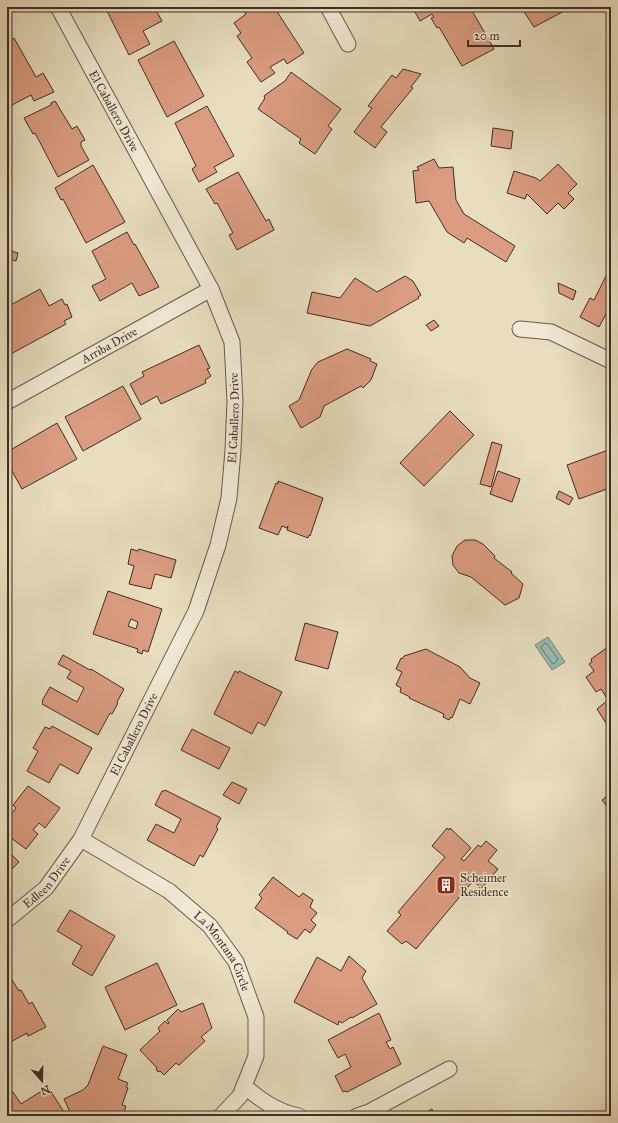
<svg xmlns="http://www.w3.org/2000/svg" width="618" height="1123" font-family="'IM FELL Great Primer',serif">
  <rect width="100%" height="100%" fill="#e8debf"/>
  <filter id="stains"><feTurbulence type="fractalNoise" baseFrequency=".005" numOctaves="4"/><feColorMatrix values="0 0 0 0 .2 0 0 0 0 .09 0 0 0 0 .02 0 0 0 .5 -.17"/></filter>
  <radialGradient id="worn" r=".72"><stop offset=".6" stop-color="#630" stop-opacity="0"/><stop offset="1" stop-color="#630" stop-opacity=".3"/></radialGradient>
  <polygon fill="#97bcb3" stroke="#73847a" points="548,637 565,662 552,670 535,645"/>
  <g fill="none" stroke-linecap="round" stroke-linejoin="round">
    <polygon stroke="#6a766c" stroke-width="1" points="545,643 547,644 558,659 554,664 552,663 541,648"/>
  </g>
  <g fill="#db9c81" stroke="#3e2f25" fill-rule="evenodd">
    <polygon points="105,7 154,7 162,21 143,31 150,44 129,55"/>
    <polygon points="241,7 274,7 304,53 287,64 284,59 270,67 275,73 261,82 247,62 252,58 237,36 241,33 234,23 246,14"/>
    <polygon points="412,7 466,7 468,10 471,9 494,49 462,66 439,27 437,28 431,18 434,17 432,14 420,21"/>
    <polygon points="521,7 569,7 570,8 534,27"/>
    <polygon points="14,38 36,77 43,73 54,92 34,101 31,95 12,105 7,97 7,42"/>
    <polygon points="174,41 204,96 167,117 138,60"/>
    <polygon points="403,69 421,74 411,87 413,88 381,127 387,132 375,148 354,132 372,108 368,106 392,75 396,78"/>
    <polygon points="291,72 341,109 328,126 332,129 315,154 299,143 301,139 258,109 265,98 264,97 265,95 285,81"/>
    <polygon points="55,101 72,129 77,126 85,140 81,142 81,146 89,160 58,177 35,133 33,134 24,118 51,105 51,103"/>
    <polygon points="207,106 234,156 214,167 217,172 199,182 192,169 196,166 175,123"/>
    <polygon points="493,128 513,131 511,149 491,146"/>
    <polygon points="434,159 439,168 453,167 456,200 464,214 515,246 506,262 467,238 464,243 447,232 429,201 416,203 413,171 419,170 417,167"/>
    <polygon points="558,164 577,184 568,193 574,199 564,209 558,203 547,214 527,194 525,199 507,193 514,171 536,178 540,181"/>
    <polygon points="93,165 125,222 86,243 63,199 61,200 55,188"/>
    <polygon points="238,172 266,221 269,219 274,230 237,250 229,235 233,233 217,203 215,204 206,189"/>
    <polygon points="127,232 134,245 135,244 159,287 139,296 132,283 100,301 92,286 106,279 92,251"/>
    <polygon points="11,251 18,253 16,261 9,259"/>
    <polygon points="609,270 611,271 611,312 610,314 607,312 599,327 580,317 590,298 594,300"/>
    <polygon points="405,276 413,281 421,295 418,297 419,298 370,326 307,313 312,292 340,298 355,278 377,292"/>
    <polygon points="558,283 576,291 573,300 559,293"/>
    <polygon points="40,289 49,306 62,299 65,305 67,304 72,317 64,321 66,324 7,356 7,307"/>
    <polygon points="434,320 439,326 431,331 426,325"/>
    <polygon points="199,345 210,368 207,369 211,376 205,380 206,383 161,404 157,396 141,405 130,384 144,376 142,372"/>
    <polygon points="347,349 371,359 370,361 377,364 371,380 363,388 361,386 324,406 320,417 301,428 289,406 299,400 312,369 318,362"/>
    <polygon points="123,386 141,419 83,451 65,417"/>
    <polygon points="450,411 474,435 424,486 400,463"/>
    <polygon points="57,423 77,459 22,489 7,462 7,452"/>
    <polygon points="492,442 502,445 491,487 480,484"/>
    <polygon points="611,449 611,492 609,492 607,489 579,499 567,465"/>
    <polygon points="498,471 520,479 512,502 490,494"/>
    <polygon points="278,481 323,498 310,536 309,535 308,538 287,530 288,526 287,528 282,526 278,535 259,528 276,483 278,484"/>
    <polygon points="559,491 573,498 569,505 556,498"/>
    <polygon points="465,540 475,540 483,544 495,556 494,558 512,572 511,573 523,584 519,598 505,605 471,577 459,573 453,565 452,556 457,546"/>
    <polygon points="131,549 138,551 139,549 176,560 171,578 155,574 151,589 129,584 134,566 128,564"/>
    <path d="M108 591 162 609 148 652 143 650 142 654 137 652 138 649 93 634ZM131 619 138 622 136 629 128 626Z"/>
    <polygon points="305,623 338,632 328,669 295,660"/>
    <polygon points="608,647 609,649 611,648 611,731 597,709 608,700 601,689 596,692 586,677 594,671 589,664 592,662 591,659"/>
    <polygon points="426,649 460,667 470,678 480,683 470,704 460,699 452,718 451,717 449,720 443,717 444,714 409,698 410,697 400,692 401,688 396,685 402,672 396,669 401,658 402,659 404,656"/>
    <polygon points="63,655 90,670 91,669 124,689 117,702 118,703 112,714 110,713 98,735 42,704 43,702 42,701 50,687 77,702 84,688 67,678 71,671 58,664"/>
    <polygon points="235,671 238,673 239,671 282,692 265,726 258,722 252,734 214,714"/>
    <polygon points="52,726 92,748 78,774 60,764 49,783 27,771 38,751 33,748 45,727 50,729"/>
    <polygon points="192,729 230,748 219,769 181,750"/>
    <polygon points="232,782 247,789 239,804 223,795"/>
    <polygon points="28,786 60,808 45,828 39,823 33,830 38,834 26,849 7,835 7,820 16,808 13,805"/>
    <polygon points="165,790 221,818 216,827 218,829 203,857 200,855 194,866 147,840 156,824 174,833 181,819 155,805 162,791 164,791"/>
    <polygon points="611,793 611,812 602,800"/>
    <polygon points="447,828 449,830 450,828 471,848 461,859 464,861 478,845 481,847 486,841 497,850 488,861 498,869 482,888 473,881 416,949 406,941 402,944 387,931 401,915 398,912 445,857 432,846"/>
    <polygon points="7,850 19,862 7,874"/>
    <polygon points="273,877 299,897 303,893 313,900 310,907 317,913 311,920 316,925 310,933 305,929 297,939 295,938 287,933 288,932 255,908 262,898 259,895"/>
    <polygon points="70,910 115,936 92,976 72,964 82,946 57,931"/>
    <polygon points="349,956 366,971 362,978 377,1004 352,1018 351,1017 342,1023 339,1021 338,1025 294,1002 317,957 341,971"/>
    <polygon points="157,963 177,1005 125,1030 105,987"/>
    <polygon points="7,972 19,991 21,990 29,1004 32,1002 46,1027 28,1036 27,1033 7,1044"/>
    <polygon points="203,1003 212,1028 201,1037 205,1041 179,1065 176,1063 164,1075 160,1071 158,1072 156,1069 157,1068 140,1050 160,1031 158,1028 165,1021 168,1024 169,1023 167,1020 178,1009 181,1012"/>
    <polygon points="379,1013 391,1040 386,1042 390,1049 393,1047 401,1064 347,1092 346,1091 343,1092 335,1076 351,1067 345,1054 338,1058 328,1040"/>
    <polygon points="103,1046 127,1055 118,1079 128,1083 126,1087 128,1088 122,1105 126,1106 123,1116 72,1116 64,1099 83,1090 88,1085"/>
    <polygon points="48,1087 64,1112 57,1116 7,1116 7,1096 13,1092 21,1104"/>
    <polygon points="432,1109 435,1116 420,1116"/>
  </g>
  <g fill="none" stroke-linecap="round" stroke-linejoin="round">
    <g stroke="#685b4c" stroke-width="17">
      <g id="street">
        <polyline points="328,7 348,44"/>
        <polyline points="520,329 551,332 611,361"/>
        <path id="s1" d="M7 402 211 289"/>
        <path id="s2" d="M81 839 169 891 210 926 236 962 256 1017V1056L240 1096 221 1116"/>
        <path id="s3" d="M7 920 46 888 81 839 196 611 218 545 229 498 233 450 235 401 232 342 211 289 58 7"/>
        <path d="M244 1086C261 1100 277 1112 299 1116"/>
        <polyline points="357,1116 369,1112 449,1069"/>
      </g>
    </g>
    <use href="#street" stroke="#f0ead5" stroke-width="15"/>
  </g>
  <defs>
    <g id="building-square" transform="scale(1)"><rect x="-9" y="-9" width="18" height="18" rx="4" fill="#8f2418" stroke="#f0ead5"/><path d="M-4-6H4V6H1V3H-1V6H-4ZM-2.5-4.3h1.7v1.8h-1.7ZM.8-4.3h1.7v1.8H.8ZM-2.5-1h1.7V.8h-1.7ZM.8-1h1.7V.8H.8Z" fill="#fff"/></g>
  </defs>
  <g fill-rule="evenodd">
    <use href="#building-square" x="446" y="885"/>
  </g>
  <g text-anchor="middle" stroke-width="3" stroke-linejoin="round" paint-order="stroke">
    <g font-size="12" fill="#3e2f25" stroke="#f0ead5">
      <text transform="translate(114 111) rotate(61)" y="4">El Caballero Drive</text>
      <text dy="4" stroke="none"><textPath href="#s1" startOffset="117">Arriba Drive</textPath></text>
      <text dy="4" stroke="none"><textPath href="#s3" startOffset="564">El Caballero Drive</textPath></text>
      <text dy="4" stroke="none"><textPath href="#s3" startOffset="228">El Caballero Drive</textPath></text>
      <text dy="4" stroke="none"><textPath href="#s3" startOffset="55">Edleen Drive</textPath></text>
      <text dy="4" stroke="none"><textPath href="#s2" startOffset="184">La Montana Circle</textPath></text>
    </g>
    <g font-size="12" fill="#3e2f25" stroke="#f0ead5" text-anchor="start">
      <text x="460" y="882">Scheimer<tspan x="460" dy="14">Residence</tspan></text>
    </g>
  </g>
  <rect width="618" height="1123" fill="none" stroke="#e8debf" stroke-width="24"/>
  <rect x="8" y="8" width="602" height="1107" fill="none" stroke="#3e2f25" stroke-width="2"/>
  <rect x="12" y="12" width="594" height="1099" fill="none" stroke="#3e2f25"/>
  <g transform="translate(42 1081) rotate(160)" stroke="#f0ead5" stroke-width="3" paint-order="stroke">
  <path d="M0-3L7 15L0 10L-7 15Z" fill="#3e2f25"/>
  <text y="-6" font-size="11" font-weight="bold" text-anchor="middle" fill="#3e2f25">N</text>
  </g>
  <path d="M468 40v6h52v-6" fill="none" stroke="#3e2f25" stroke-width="2"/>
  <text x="474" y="40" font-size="12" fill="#3e2f25" stroke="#f0ead5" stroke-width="3" paint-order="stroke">20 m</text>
  <rect width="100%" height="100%" filter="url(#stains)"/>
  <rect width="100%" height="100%" fill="url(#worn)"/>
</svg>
